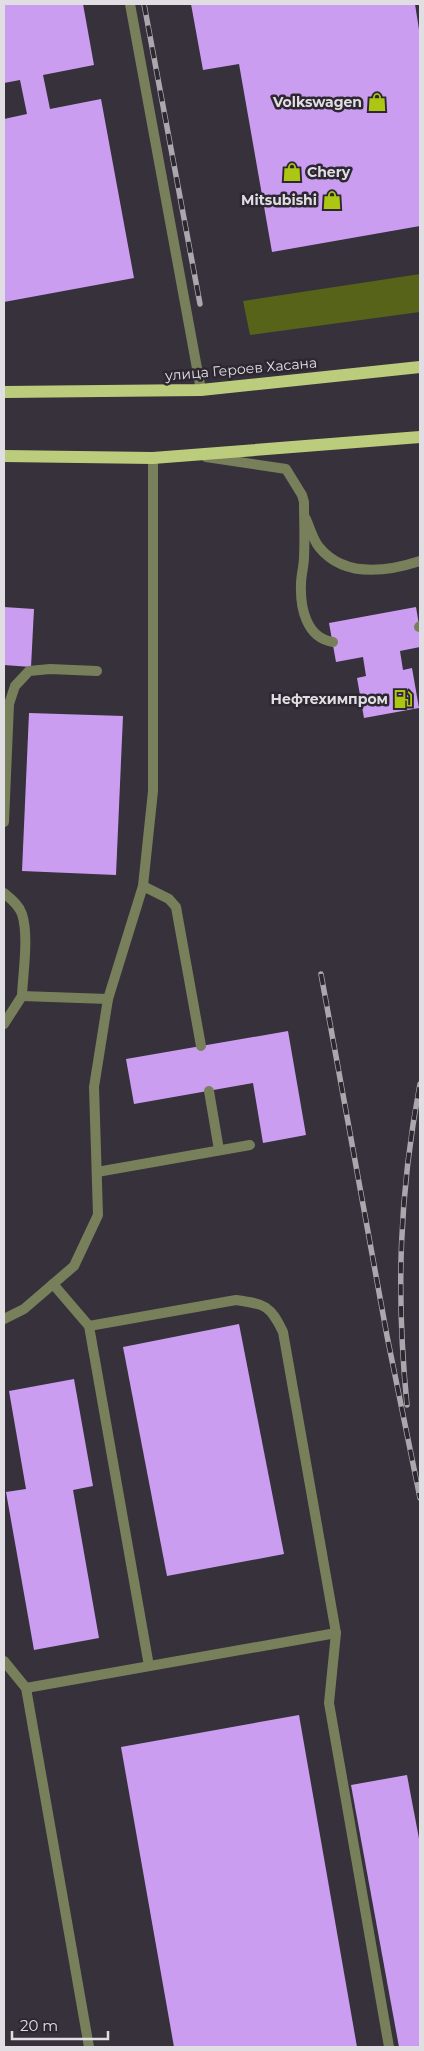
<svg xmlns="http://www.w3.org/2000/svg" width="424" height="2051" font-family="Montserrat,sans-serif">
  <rect width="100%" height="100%" fill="#36313a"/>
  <polygon fill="#566318" points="420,274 420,312 250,335 243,301"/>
  <g fill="#cb9df0">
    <polygon points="4,4 83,4 94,65 43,75 50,109 101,99 134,278 4,302 4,119 27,114 20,80 4,83"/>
    <polygon points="191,4 415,4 420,36 420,226 272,252 239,64 203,70"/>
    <polygon points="4,607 34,609 31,667 4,665"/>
    <polygon points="416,607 420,631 420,647 400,651 403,670 412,668 419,708 364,718 357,678 366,676 363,657 336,662 329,623"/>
    <polygon points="29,713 123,716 116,875 22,871"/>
    <polygon points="288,1031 306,1135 263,1143 253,1083 134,1104 126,1059"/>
    <polygon points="239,1324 284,1554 167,1576 123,1347"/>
    <polygon points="74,1379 93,1486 73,1490 99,1638 34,1650 6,1492 26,1489 9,1391"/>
    <polygon points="299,1715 357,2047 174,2047 121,1747"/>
    <polygon points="407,1775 420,1844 420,2047 399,2047 351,1785"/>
  </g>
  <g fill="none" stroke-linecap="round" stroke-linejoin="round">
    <g stroke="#77805a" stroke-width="10">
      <polyline points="130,4 201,390"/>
      <path d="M206 457 286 469 302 495 304 502C304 520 305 539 304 557 304 566 301 575 301 584 300 607 306 638 333 642"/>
      <path d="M306 519C310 528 313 540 319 547 344 578 386 572 420 561"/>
      <polyline points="419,627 420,626"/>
      <polyline points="4,822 9,704 15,686 29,671 50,669 97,671"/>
      <polyline points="143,886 169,899 176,907 201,1046"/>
      <path d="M4 893C11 899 19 905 22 914 29 936 23 972 22 996L108 999"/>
      <polyline points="4,1024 22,996"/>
      <polyline points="209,1091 219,1150"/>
      <polyline points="97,1172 250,1145"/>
      <polyline points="53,1284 89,1326 149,1666"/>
      <polyline points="4,1319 24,1309 74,1266 98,1215 94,1087 108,999 143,886 153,791 153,458"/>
      <polyline points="336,1633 329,1703 389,2047"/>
      <polyline points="4,1661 26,1688 89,2047"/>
      <path d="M26 1688 336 1633 283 1332C270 1305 265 1304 236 1300L89 1326"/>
    </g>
    <g stroke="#bbcd7d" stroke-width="12">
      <polyline points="4,392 201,390 420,367"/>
      <polyline points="4,456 153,458 420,437"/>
    </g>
    <g stroke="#aaa7ad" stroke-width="5.5">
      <g id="rail">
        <polyline points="144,4 200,304"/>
        <polyline points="321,974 387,1336 420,1498"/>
        <path d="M407 1405C396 1295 399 1194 420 1084"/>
      </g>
    </g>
    <use href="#rail" stroke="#2c2730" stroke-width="4" stroke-dasharray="11" stroke-linecap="butt"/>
  </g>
  <defs>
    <g id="shop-bare" transform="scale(1.5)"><path d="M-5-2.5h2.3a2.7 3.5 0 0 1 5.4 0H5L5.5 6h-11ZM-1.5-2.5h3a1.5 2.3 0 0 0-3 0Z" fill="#acc613" stroke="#2c2730" stroke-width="2.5" paint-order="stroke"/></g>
    <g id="fuel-bare" transform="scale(1.5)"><path d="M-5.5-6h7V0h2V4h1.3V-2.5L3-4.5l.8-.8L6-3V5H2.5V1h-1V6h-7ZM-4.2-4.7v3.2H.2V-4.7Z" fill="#acc613" stroke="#2c2730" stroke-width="2.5" paint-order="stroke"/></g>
  </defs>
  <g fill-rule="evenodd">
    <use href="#shop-bare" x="377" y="102"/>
    <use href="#shop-bare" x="292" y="172"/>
    <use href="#shop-bare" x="332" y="200"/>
    <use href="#fuel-bare" x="403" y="699"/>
  </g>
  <g text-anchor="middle" stroke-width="5" stroke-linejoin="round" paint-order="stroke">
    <g font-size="14" font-weight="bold" fill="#e1dee3" stroke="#2c2730" text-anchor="end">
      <text x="362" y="107">Volkswagen</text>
      <text x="307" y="177" text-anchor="start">Chery</text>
      <text x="317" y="205">Mitsubishi</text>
      <text x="388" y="704">Нефтехимпром</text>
    </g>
    <g font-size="14" fill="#e1dee3" stroke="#2c2730">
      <text transform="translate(241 369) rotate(-5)" y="5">улица Героев Хасана</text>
    </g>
  </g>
  <rect width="424" height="2051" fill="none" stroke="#e1dee3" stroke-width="10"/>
  <path d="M12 2031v8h96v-8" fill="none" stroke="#e1dee3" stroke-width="2.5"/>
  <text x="20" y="2031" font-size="15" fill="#e1dee3" stroke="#2c2730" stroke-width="4" paint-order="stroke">20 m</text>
</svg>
